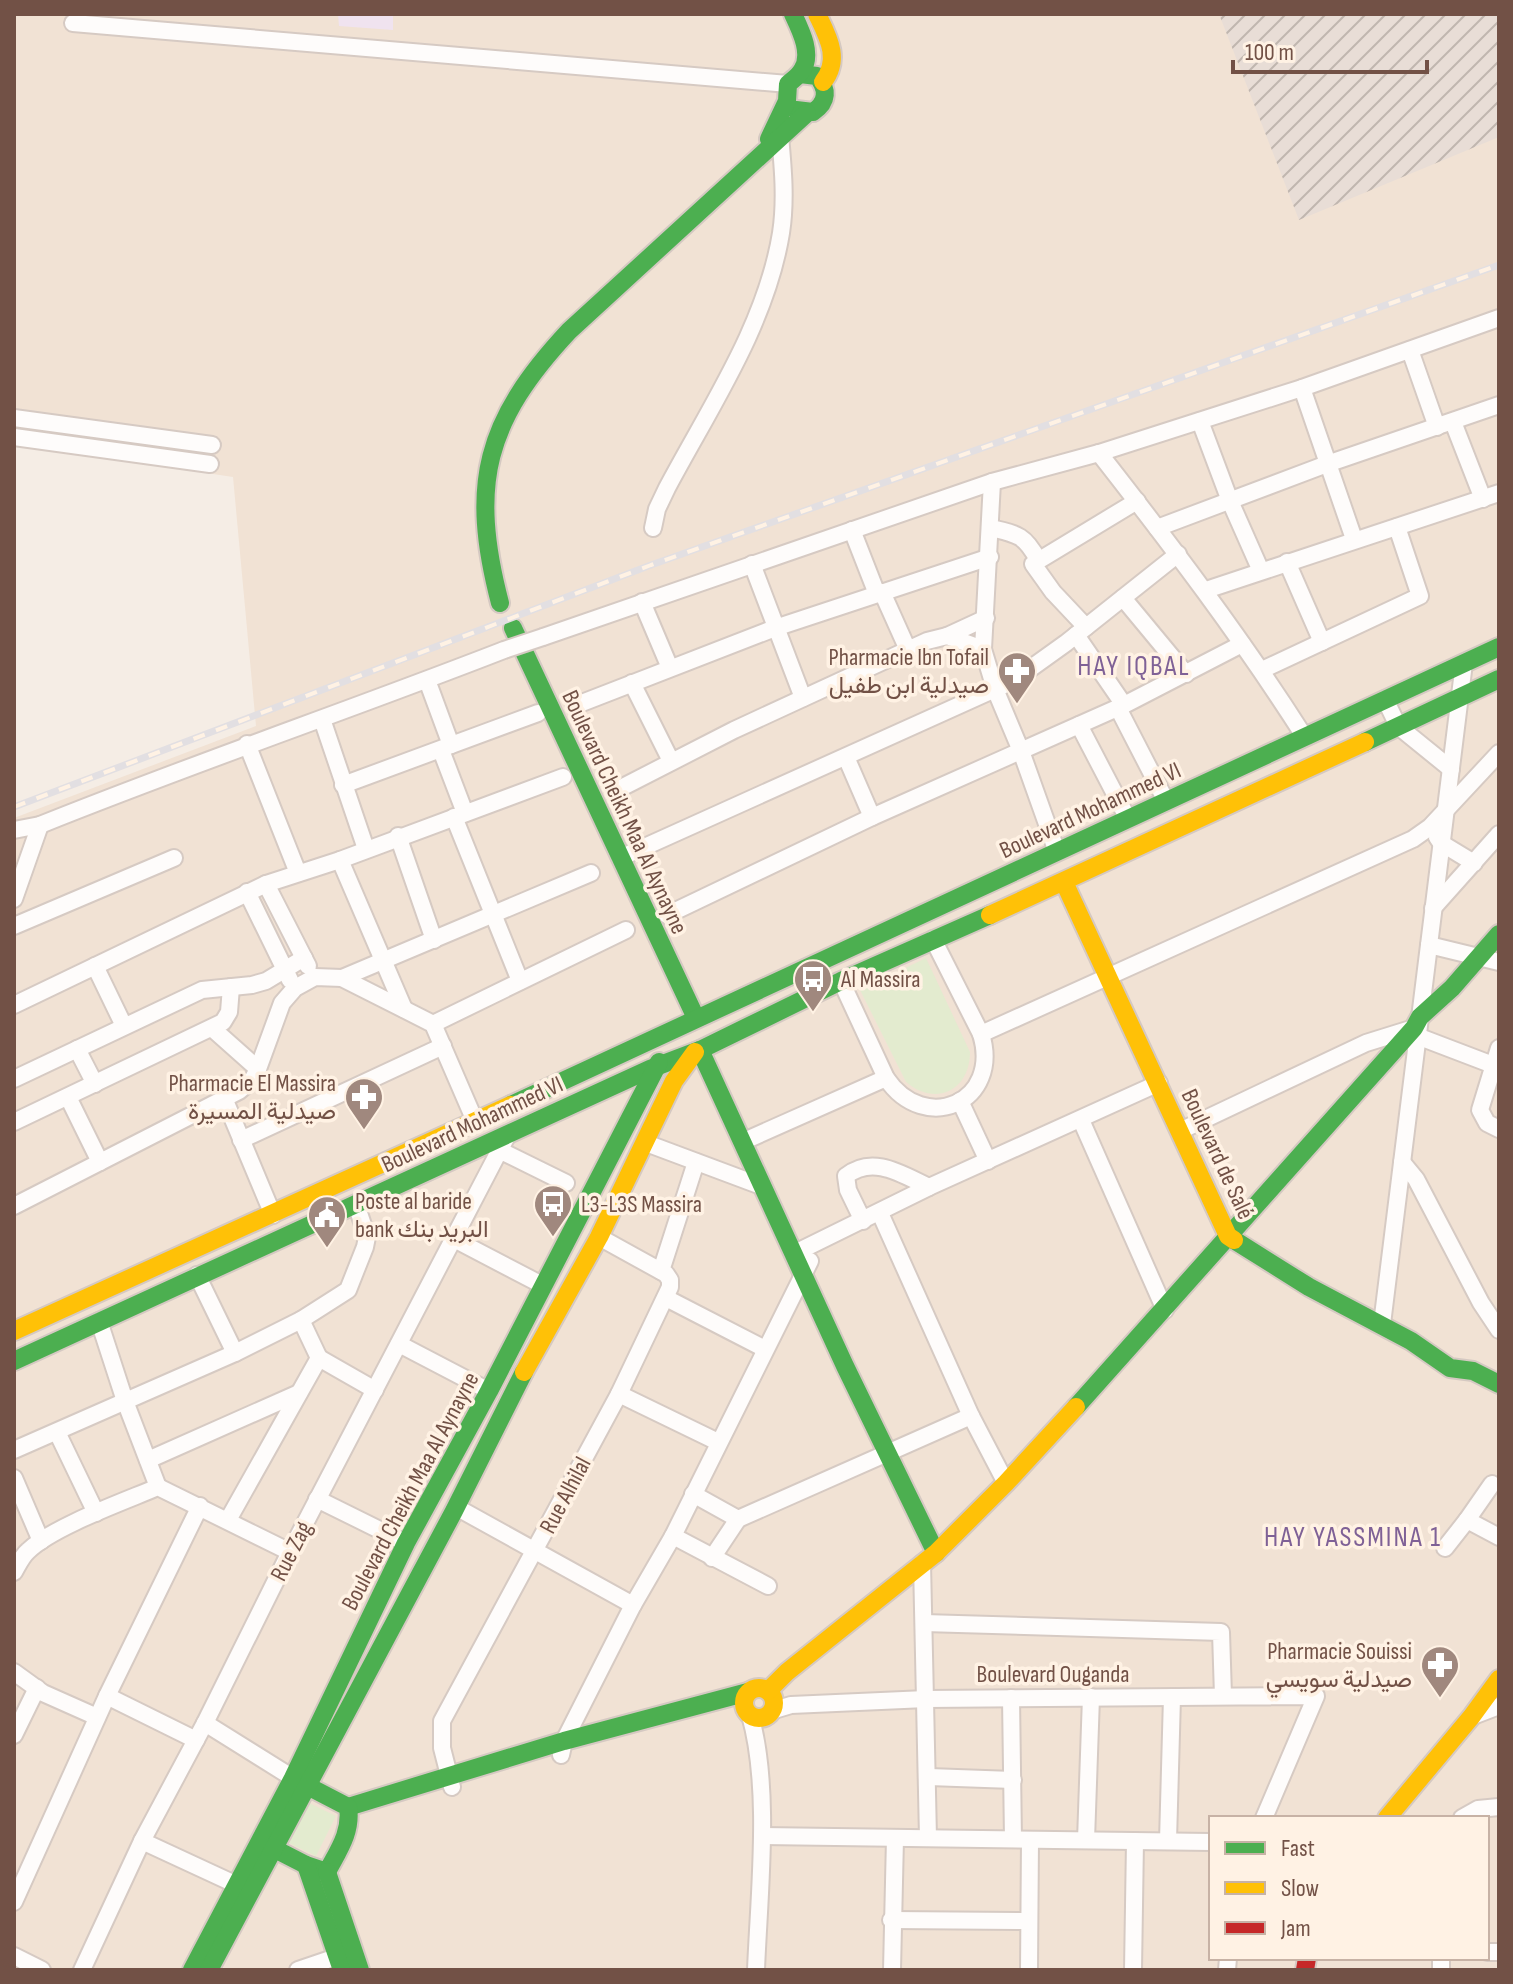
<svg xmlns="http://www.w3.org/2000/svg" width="1513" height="1984" font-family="'Sofia Sans Condensed',Vazirmatn,sans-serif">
  <defs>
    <pattern id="industrial-furrows" width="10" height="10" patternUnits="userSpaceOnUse" patternTransform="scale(2)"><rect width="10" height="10" fill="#e8ddd6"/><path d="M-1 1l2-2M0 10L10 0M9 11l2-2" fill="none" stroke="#c0b6af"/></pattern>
  </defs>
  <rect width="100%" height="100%" fill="#f5ede5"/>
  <path fill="#f1e2d4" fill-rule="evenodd" d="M14 14H1499V1970H14V818L256 726 233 477 14 444ZM1211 1818H1487V1958H1211Z"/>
  <polygon fill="url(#industrial-furrows)" points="1219,14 1499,14 1499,137 1299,220"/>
  <polygon fill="#f0e3ef" points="338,14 393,14 393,30 339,26"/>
  <g fill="#e3ebcf">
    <path d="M926 958 970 1052C970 1091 935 1107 906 1082L860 990Z"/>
    <polygon points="307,1802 336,1816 316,1856 287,1842"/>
  </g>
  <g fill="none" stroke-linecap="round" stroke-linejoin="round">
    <g stroke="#d6cac3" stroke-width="20">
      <g id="street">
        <polyline points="73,23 788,84"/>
        <polyline points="1410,350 1437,427"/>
        <polyline points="1302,388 1354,539"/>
        <polyline points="14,418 212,445"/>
        <polyline points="1200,421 1230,501 1261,571"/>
        <polyline points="1453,422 1483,499"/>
        <polyline points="14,437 210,464"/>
        <path d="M1099 453C1171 545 1241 637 1304 736"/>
        <polyline points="992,482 983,649 995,689 1021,751 1057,852"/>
        <path d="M653 528 657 509 667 488C710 407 766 325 781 233 786 201 783 168 780 136"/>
        <path d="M991 528C1017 534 1025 535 1038 560"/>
        <polyline points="1157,528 1327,464 1499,405"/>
        <polyline points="852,530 877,594"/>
        <polyline points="1287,562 1322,642"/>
        <polyline points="752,564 803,698"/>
        <polyline points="1206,590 1499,493"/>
        <polyline points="882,592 908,650"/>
        <polyline points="1123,598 1186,674"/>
        <polyline points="642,602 670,668"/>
        <polyline points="1086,627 1053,592 1033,564 1137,501"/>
        <polyline points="1076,635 1124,705"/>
        <polyline points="947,636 986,618"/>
        <polyline points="543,637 992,482 1099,453 1302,388 1499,318"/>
        <polyline points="1262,670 1420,596 1397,527"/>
        <polyline points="427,680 451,745"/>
        <polyline points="632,683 671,761"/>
        <polyline points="1385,699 1398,726 1451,769"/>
        <polyline points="574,706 775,628 990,557"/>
        <polyline points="1118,708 1166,801"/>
        <polyline points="322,719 366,849"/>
        <polyline points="1079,725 1128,819"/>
        <polyline points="247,744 298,873"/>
        <polyline points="441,750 465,813"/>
        <polyline points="846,757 872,817"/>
        <polyline points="343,785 538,713"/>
        <polyline points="615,791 734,730 927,641 947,636 983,649"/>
        <polyline points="454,817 520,981"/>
        <path d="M14 830 40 825C194 763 350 710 504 650"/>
        <polyline points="398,836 434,940"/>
        <polyline points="1437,837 1441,843 1474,863"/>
        <polyline points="620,858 1013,681 1066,643 1178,554"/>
        <polyline points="340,860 404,1009"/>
        <polyline points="266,884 308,966"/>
        <polyline points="247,892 290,980"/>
        <polyline points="14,899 40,825"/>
        <polyline points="1433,908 1499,834"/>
        <polyline points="667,915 872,817 1124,705 1242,644"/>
        <polyline points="14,926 174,858"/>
        <polyline points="1429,945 1499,962"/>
        <polyline points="95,966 124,1026"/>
        <polyline points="342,978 591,873"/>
        <path d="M841 981 886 1078C925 1136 1002 1102 981 1034L933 939"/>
        <polyline points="14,1005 266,884 340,860 563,777"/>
        <polyline points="433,1024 626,930"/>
        <polyline points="213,1029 258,1069"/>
        <polyline points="981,1034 1413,839 1430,827 1499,753"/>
        <polyline points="1417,1036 1493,1065"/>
        <polyline points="1499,1048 1480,1110 1487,1123 1499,1129"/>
        <polyline points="77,1049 95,1084"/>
        <polyline points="14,1079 202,990 252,985 266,981 304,958"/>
        <polyline points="68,1097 100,1162"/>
        <polyline points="224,1098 273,1215"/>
        <polyline points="960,1101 988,1161"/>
        <polyline points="1081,1120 1165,1310"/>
        <polyline points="14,1122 223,1022 229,1012 231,987"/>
        <polyline points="1180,1131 1366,1043 1414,1028"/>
        <polyline points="241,1140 443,1046"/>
        <polyline points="742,1142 886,1078"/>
        <polyline points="646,1143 761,1186"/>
        <polyline points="499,1150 566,1183"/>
        <polyline points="1402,1162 1416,1179 1481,1303 1499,1330"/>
        <polyline points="14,1206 239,1091 252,1080 258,1069 282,1003 295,988 315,977 342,978 433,1024 475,1121"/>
        <polyline points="880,1213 971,1416 1006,1483"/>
        <path d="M863 1221 848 1190 846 1176C873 1154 903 1175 929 1187"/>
        <polyline points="454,1239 544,1286"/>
        <polyline points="793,1254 929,1187 1159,1083"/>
        <polyline points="661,1271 696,1162"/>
        <polyline points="197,1275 235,1353"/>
        <polyline points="666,1298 765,1349"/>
        <polyline points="301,1320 348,1290 365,1247 367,1237 356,1204"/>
        <polyline points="99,1321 125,1401 158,1487"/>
        <polyline points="1382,1324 1464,663"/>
        <polyline points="399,1344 489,1391"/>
        <polyline points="319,1358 375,1390"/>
        <polyline points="619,1394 718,1442"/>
        <polyline points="57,1432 96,1513"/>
        <polyline points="14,1450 235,1353 301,1320 319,1358 228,1520"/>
        <polyline points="148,1460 299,1393"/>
        <polyline points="14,1478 41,1541"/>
        <polyline points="1492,1484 1467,1520 1499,1537"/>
        <polyline points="693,1494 738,1519 971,1416"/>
        <polyline points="317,1499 406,1543"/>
        <polyline points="456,1507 633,1605"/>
        <polyline points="673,1536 768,1586"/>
        <polyline points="1445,1548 1467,1520"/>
        <polyline points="712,1558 738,1519"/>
        <polyline points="922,1563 928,1838"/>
        <path d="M14 1572C18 1565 22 1556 28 1551 52 1527 125 1501 158 1487L290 1552"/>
        <polyline points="924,1623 1221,1632 1223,1696"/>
        <polyline points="14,1672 43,1693 97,1717"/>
        <polyline points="107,1696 196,1740"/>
        <polyline points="1011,1698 1013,1839"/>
        <polyline points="771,1711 791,1705 926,1699 1316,1696 1264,1818"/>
        <path d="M750 1715C771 1788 759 1893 756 1970"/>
        <polyline points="1473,1716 1499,1706"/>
        <polyline points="205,1723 293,1778"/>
        <polyline points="14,1735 37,1688"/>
        <polyline points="561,1755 564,1741 633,1605 673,1536 810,1261"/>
        <polyline points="929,1777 1013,1780"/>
        <polyline points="452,1787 442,1748 442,1721 619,1394 670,1287 670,1280 666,1274 599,1237"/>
        <polyline points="1462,1818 1478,1809 1499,1807"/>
        <polyline points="762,1836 1211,1842"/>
        <polyline points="1086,1840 1091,1697"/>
        <polyline points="142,1841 237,1885"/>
        <polyline points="1168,1841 1172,1697"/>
        <polyline points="14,1902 107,1696 200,1506"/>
        <polyline points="891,1920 1029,1921"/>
        <polyline points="1487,1952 1499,1952"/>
        <polyline points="14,1956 42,1970"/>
        <polyline points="82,1970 142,1841 205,1723 290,1552 507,1136"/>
        <polyline points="298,1970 348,1953"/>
        <polyline points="892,1970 895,1838"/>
        <polyline points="1029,1970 1030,1840"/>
        <polyline points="1133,1970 1135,1841"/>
        <polyline points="1227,1970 1228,1958"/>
        <polyline points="1441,1970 1441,1958"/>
      </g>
    </g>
    <g stroke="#d5c9c2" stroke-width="22">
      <g id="fast">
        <path d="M796 110 813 112C828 102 828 89 817 76L800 74"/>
        <path d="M769 139 787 101 788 84C792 80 799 76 802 70 813 54 800 29 793 14"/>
        <path d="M500 603C469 484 485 421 569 331L807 113"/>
        <polyline points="513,628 695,1016"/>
        <polyline points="1365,742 1499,679"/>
        <polyline points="700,1050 845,1366 936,1553"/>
        <polyline points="511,1105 1499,647"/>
        <polyline points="1234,1240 1309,1287 1411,1341 1450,1368 1473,1371 1499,1384"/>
        <polyline points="14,1361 650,1069 700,1050 841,981 990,915"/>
        <polyline points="1076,1407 1414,1028 1420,1017 1452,988 1499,934"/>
        <polyline points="348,1807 564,1741 748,1692"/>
        <path d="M265 1844 306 1865 327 1872C338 1851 352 1832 348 1807L296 1780"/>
        <polyline points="306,1865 342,1970"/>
        <polyline points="327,1872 360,1970"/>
        <polyline points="192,1970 293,1778 406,1543 489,1391 659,1062"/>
        <polyline points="209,1970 454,1511 524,1372"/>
      </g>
    </g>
    <g stroke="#d5c9c2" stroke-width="22">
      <g id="slow">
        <path d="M817 14C828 37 841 59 823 82"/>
        <polyline points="1064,882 1228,1236 1234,1240"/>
        <polyline points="990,915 1365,742"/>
        <polyline points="14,1331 511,1105"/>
        <polyline points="524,1372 599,1237 674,1081 695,1052"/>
        <circle cx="759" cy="1703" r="15"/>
        <polyline points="768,1691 787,1672 936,1553 1006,1483 1076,1407"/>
        <polyline points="1387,1818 1472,1716 1499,1679"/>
      </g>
    </g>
    <g stroke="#d5c9c2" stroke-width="22">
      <polyline id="jam" points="1305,1970 1307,1958"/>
    </g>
    <use href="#street" stroke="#fefcfb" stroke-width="16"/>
    <use href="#fast" stroke="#4caf50" stroke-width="18"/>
    <use href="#slow" stroke="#ffc107" stroke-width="18"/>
    <use href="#jam" stroke="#c62828" stroke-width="18"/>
    <g stroke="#e2dfe2" stroke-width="7">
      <polyline id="rail" points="14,807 651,565 1499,265"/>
    </g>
    <use href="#rail" stroke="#fff2e4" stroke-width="4" stroke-dasharray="12" stroke-linecap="butt"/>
    <g stroke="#d6cac3" stroke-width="20" stroke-linecap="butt">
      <polyline id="street-bridge" points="504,650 543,637"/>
    </g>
    <use href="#street-bridge" stroke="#fefcfb" stroke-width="16"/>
  </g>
  <defs>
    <g id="pharmacy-pin" transform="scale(2)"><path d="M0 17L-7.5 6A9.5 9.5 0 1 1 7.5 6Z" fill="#a0887e" stroke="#fff2e4"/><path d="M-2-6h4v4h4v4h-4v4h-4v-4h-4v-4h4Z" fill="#fff"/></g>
    <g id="bus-pin" transform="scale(2)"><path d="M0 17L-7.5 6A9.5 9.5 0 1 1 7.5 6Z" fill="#a0887e" stroke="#fff2e4"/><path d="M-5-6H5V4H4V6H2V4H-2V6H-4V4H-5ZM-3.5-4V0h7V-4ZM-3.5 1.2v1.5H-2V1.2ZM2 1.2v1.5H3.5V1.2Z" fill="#fff"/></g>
    <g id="civic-pin" transform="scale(2)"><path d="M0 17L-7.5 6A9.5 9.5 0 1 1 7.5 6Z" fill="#a0887e" stroke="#fff2e4"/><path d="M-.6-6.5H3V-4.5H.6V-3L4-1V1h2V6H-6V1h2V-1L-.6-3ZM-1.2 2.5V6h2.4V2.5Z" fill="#fff"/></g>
  </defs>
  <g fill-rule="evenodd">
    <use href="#pharmacy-pin" x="1017" y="671"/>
    <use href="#bus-pin" x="813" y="979"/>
    <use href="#pharmacy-pin" x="364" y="1097"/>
    <use href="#bus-pin" x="553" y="1204"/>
    <use href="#civic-pin" x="327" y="1215"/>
    <use href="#pharmacy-pin" x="1440" y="1665"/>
  </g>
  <g text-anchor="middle" stroke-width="7" stroke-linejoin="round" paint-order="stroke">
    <g font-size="24" fill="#725146" stroke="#fff2e4" text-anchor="end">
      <text x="989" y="665">Pharmacie Ibn Tofail<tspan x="989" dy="28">صيدلية ابن طفيل</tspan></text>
      <text x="841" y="987" text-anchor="start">Al Massira</text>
      <text x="336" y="1091">Pharmacie El Massira<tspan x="336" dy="28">صيدلية المسيرة</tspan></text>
      <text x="355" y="1209" text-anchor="start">Poste al baride<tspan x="355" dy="28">bank البريد بنك</tspan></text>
      <text x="581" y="1212" text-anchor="start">L3-L3S Massira</text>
      <text x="1412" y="1659">Pharmacie Souissi<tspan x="1412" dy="28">صيدلية سويسي</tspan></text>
    </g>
    <g font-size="24" fill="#725146" stroke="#fff2e4">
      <text transform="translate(1090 810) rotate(-25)" y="8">Boulevard Mohammed VI</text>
      <text transform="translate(625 812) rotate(65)" y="8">Boulevard Cheikh Maa Al Aynayne</text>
      <text transform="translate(472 1124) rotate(-25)" y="8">Boulevard Mohammed VI</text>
      <text transform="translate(1218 1154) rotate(65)" y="8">Boulevard de Salé</text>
      <text transform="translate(410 1491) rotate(-62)" y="8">Boulevard Cheikh Maa Al Aynayne</text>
      <text transform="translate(565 1495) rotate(-62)" y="8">Rue Alhilal</text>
      <text transform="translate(291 1551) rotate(-63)" y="8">Rue Zag</text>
      <text x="1053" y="1682">Boulevard Ouganda</text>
    </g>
    <g font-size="28" letter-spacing="2" fill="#7f6196" stroke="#fff2e4">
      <text x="1134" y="675">HAY IQBAL</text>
      <text x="1353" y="1546">HAY YASSMINA 1</text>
    </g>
  </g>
  <rect width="1513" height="1984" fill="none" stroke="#725146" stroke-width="32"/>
  <rect x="1209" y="1816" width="280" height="144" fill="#fff2e4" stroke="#c7b2a5" stroke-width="2"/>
  <rect x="1225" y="1842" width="40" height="12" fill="#4caf50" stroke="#c7b2a5" stroke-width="2"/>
  <text x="1281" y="1856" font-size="24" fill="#725146">Fast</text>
  <rect x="1225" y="1882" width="40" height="12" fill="#ffc107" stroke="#c7b2a5" stroke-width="2"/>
  <text x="1281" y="1896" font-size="24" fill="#725146">Slow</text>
  <rect x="1225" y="1922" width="40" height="12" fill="#c62828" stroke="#c7b2a5" stroke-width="2"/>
  <text x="1281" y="1936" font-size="24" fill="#725146">Jam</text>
  <path d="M1233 60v12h194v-12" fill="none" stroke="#725146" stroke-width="4"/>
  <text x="1245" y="60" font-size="24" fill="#725146" stroke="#fff2e4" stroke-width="6" paint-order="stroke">100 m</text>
</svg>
